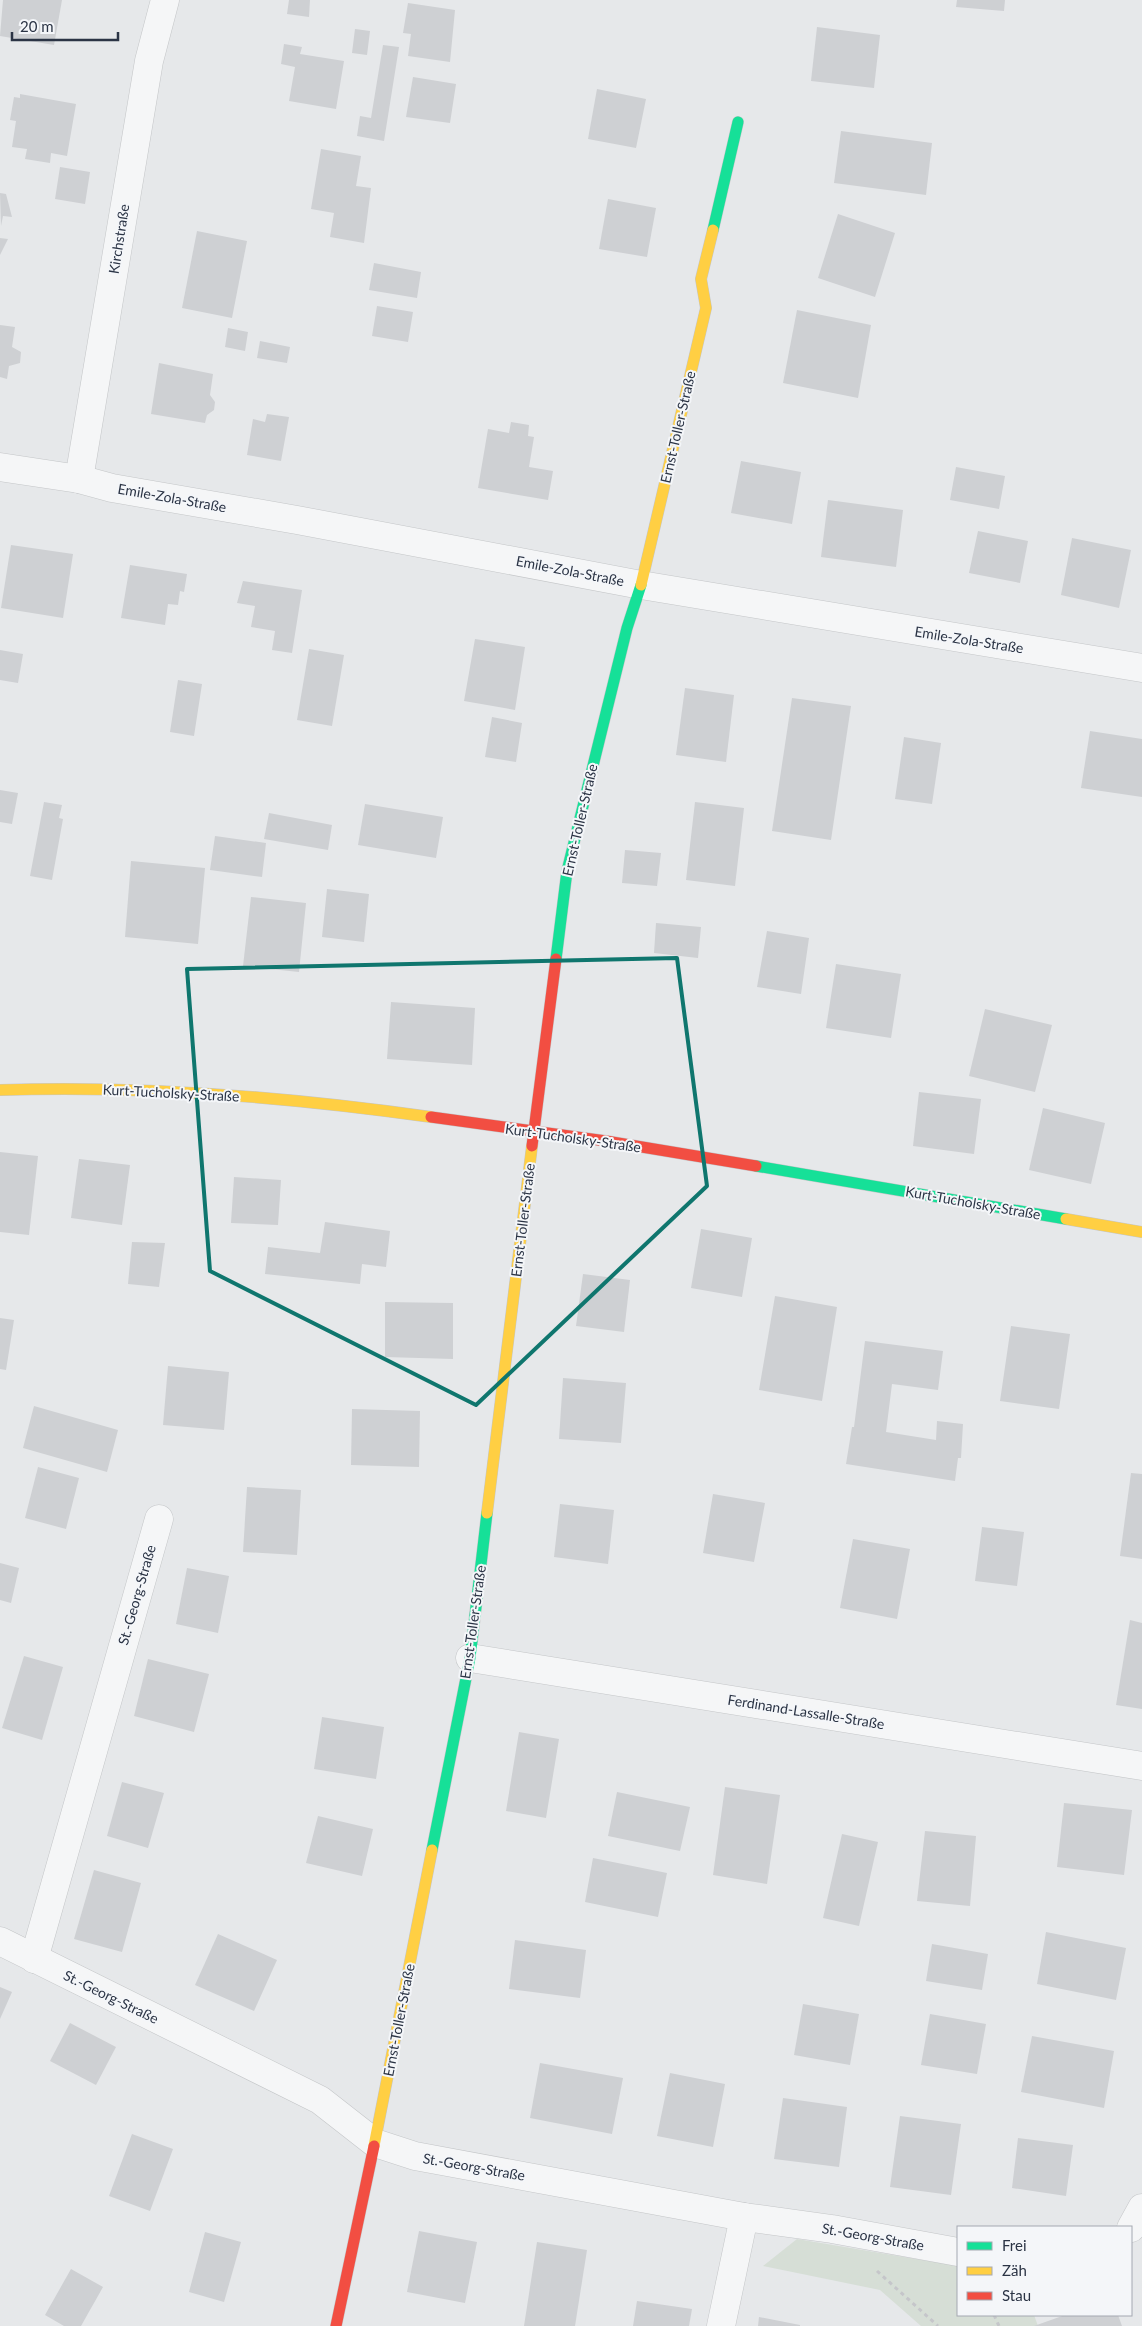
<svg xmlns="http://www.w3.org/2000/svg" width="1142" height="2326" font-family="Lato,sans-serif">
  <rect width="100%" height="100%" fill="#e6e8ea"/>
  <polygon fill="#d6ded6" points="797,2239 958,2266 958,2315 1034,2315 1038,2326 921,2326 880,2290 763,2266"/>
  <g fill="#ced0d3">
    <polygon points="3,0 62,0 54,45 0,36"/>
    <polygon points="289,0 310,0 309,17 287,14"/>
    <polygon points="957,0 1005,0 1004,11 956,7"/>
    <polygon points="408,3 455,10 450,62 408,56 411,34 403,33"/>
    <polygon points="817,27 880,35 874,88 811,81"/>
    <polygon points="355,29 370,31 367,55 352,53"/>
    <polygon points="284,44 302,47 300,54 344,61 336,109 289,101 295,67 281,64"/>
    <polygon points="383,45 399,47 384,141 357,136 360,116 371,118"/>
    <polygon points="413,77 456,84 450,123 406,117"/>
    <polygon points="597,89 646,99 636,148 588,139"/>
    <polygon points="20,94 76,104 67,156 51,153 50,163 25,159 27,149 12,147 16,121 10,120 14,97 20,98"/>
    <polygon points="841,131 932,143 926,195 834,183"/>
    <polygon points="321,149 361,156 356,186 371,188 364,243 330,237 334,213 311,209"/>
    <polygon points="60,167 90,172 85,204 55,199"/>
    <polygon points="0,193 6,194 12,217 3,216 1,226"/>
    <polygon points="608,199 656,208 647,257 599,249"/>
    <polygon points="838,214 895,233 875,297 818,278"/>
    <polygon points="197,231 247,241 232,318 182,308"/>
    <polygon points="0,238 8,239 0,255"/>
    <polygon points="374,263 421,272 417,298 369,290"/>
    <polygon points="377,306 413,312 408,342 372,336"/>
    <polygon points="797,310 871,325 858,398 783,383"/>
    <polygon points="0,325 15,327 12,347 21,352 20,363 9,366 7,379 0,377"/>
    <polygon points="228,328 248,332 245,351 225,347"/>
    <polygon points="260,341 290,347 287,363 257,358"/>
    <polygon points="159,363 213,374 210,395 215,402 214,410 207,415 205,423 151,414"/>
    <polygon points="267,414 289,417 281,461 247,455 253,419 265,422"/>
    <polygon points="511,422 529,425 528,436 534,437 529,467 553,471 548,500 478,488 488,429 509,433"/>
    <polygon points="741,461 801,472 792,524 731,513"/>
    <polygon points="956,467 1005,476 999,509 950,500"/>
    <polygon points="828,500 903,510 896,567 821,557"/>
    <polygon points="978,531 1028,541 1020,583 969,573"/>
    <polygon points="1072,538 1131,550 1119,608 1061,595"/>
    <polygon points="11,545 73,554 63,618 1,608"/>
    <polygon points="130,565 187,574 184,592 180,591 178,605 168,604 165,625 121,618"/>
    <polygon points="243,581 302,590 292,653 272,650 275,631 251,627 255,606 237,603"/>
    <polygon points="475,639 525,647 515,710 464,701"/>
    <polygon points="309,649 344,655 332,726 297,720"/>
    <polygon points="0,650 23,654 18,683 0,680"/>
    <polygon points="178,680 202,684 194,736 170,732"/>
    <polygon points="685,688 734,695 726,762 676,755"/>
    <polygon points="792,698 851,706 831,840 772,831"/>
    <polygon points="492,717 522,723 516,762 485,757"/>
    <polygon points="1090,731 1142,739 1142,797 1081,788"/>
    <polygon points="904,737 941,743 932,804 895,799"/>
    <polygon points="0,790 18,793 12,824 0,822"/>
    <polygon points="44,802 62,805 59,818 63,819 52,880 30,876"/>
    <polygon points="695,802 744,808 735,886 686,880"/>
    <polygon points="365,804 443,817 436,858 358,845"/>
    <polygon points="269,813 332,825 328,850 264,839"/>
    <polygon points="215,836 266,843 262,877 210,870"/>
    <polygon points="625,850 661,853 657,886 622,883"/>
    <polygon points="131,861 205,868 198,944 125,937"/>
    <polygon points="327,889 369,894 364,942 322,937"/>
    <polygon points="251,897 306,903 299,972 243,966"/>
    <polygon points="656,923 701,927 698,958 654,953"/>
    <polygon points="767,931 809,938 801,994 757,987"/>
    <polygon points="836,964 901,974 891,1038 826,1028"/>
    <polygon points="391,1002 475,1008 472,1065 387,1059"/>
    <polygon points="985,1009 1052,1025 1035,1092 969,1076"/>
    <polygon points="919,1092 981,1099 974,1154 913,1146"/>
    <polygon points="1043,1108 1105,1123 1091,1184 1029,1170"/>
    <polygon points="0,1152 38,1156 29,1235 0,1232"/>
    <polygon points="79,1159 130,1165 122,1225 71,1218"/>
    <polygon points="234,1177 281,1180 278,1225 231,1223"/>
    <polygon points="325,1222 390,1231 386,1267 362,1264 360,1284 265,1274 268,1247 320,1253"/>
    <polygon points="701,1229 752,1238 742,1297 691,1288"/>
    <polygon points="132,1242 165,1243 159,1287 128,1284"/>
    <polygon points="583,1274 630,1280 624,1332 576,1326"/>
    <polygon points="775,1296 837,1307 822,1401 759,1390"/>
    <polygon points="385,1302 453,1303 453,1359 385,1357"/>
    <polygon points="0,1318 14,1320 6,1370 0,1369"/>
    <polygon points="1011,1326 1070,1334 1059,1409 1000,1401"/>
    <polygon points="865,1341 943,1351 938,1390 892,1384 886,1432 936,1440 937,1421 963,1424 961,1458 958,1458 955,1481 846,1464 852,1427 854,1427"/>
    <polygon points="168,1366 229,1372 224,1430 163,1425"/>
    <polygon points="563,1378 626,1383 621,1443 559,1439"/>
    <polygon points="34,1406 118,1430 107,1472 23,1448"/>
    <polygon points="352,1409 420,1411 419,1467 351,1465"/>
    <polygon points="38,1467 79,1478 66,1529 25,1518"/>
    <polygon points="1131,1473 1142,1474 1142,1559 1120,1556"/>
    <polygon points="247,1487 301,1490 297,1555 243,1552"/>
    <polygon points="713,1494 765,1503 754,1562 703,1553"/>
    <polygon points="560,1504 614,1510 608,1564 554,1557"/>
    <polygon points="982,1527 1024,1532 1017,1586 975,1581"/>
    <polygon points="853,1539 910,1549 897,1619 840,1608"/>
    <polygon points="0,1563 19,1568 11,1603 0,1600"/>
    <polygon points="187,1568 229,1576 218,1633 176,1624"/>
    <polygon points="1130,1620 1142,1623 1142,1709 1116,1705"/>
    <polygon points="24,1656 63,1667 42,1740 2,1728"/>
    <polygon points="148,1659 209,1674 194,1732 134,1716"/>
    <polygon points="322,1717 384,1727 376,1779 314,1769"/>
    <polygon points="519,1732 559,1739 546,1818 506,1811"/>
    <polygon points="122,1782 164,1793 148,1848 107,1836"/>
    <polygon points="725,1787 780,1795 767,1884 713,1875"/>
    <polygon points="617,1792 690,1807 680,1851 608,1836"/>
    <polygon points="1064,1803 1132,1810 1124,1875 1057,1867"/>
    <polygon points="318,1816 373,1829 362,1876 306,1863"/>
    <polygon points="925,1831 976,1836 970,1906 917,1901"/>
    <polygon points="842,1834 878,1842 859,1926 823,1918"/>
    <polygon points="593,1858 667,1873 658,1917 585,1902"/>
    <polygon points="94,1870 141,1883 122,1952 74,1939"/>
    <polygon points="1046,1932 1126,1948 1116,2000 1037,1984"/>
    <polygon points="218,1934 277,1960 254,2011 195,1985"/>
    <polygon points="515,1940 586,1950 580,1998 509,1989"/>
    <polygon points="932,1944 988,1954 982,1990 926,1981"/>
    <polygon points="0,1987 12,1992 0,2019"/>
    <polygon points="803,2004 859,2014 850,2065 794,2055"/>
    <polygon points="930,2014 986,2024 977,2074 921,2065"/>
    <polygon points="70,2023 116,2047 96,2085 50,2061"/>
    <polygon points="1032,2036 1114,2051 1104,2108 1021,2092"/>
    <polygon points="540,2063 623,2078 612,2134 530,2118"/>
    <polygon points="670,2073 725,2084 713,2147 657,2136"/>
    <polygon points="783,2098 847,2107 839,2167 774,2159"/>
    <polygon points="900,2116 961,2124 951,2195 890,2187"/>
    <polygon points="132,2134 173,2149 150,2211 109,2196"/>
    <polygon points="1018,2138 1073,2145 1066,2196 1012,2188"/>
    <polygon points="419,2231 477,2242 465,2303 407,2292"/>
    <polygon points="205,2232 241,2242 224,2302 189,2292"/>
    <polygon points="537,2242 587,2250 575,2326 524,2326"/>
    <polygon points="71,2269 103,2287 81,2326 64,2326 45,2315"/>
    <polygon points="637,2301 692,2309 689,2326 633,2326"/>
    <polygon points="1065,2315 1118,2315 1122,2326 1034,2326"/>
    <polygon points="759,2317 800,2325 800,2326 758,2326"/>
  </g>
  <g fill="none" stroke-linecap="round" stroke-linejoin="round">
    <g stroke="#c4c6c8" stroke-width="29">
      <g id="street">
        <polyline points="0,467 79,479 112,488 297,520 641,585 1142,668"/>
        <polyline points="79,479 149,61 165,0"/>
        <polyline points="470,1658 1142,1766"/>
        <polyline points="0,1941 320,2100 375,2143 415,2156 744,2217 832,2229 958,2252"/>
        <polyline points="34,1959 159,1519"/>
        <polyline points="1131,2228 1142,2208"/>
        <polyline points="721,2326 744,2217"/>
      </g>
    </g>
    <g stroke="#c4c6c8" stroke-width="12">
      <g id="fast">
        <polyline points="713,230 738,122"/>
        <polyline points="556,959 567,871 627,628 641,585"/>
        <polyline points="756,1166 1066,1219"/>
        <polyline points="432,1850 470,1658 487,1513"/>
      </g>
    </g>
    <g stroke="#c4c6c8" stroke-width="12">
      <g id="slow">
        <polyline points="641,585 706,308 701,279 713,230"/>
        <path d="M0 1090C144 1085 288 1097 431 1117"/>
        <polyline points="1066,1219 1142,1232"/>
        <polyline points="487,1513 532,1146"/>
        <polyline points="374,2146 432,1850"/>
      </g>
    </g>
    <g stroke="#c4c6c8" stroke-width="12">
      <g id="jam">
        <polyline points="431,1117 606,1141 756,1166"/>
        <polyline points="532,1146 556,959"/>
        <polyline points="336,2326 374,2146"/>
      </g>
    </g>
    <g stroke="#c5c6ca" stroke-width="3" stroke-dasharray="4 4" stroke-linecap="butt">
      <polyline points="877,2271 938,2326"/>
      <polyline points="994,2315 999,2326"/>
    </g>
    <use href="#street" stroke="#f5f6f7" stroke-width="28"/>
    <use href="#fast" stroke="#16e098" stroke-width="11"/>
    <use href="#slow" stroke="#ffcf43" stroke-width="11"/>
    <use href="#jam" stroke="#f24e42" stroke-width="11"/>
  </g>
  <path fill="none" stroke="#0f766e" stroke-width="4" stroke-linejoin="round" d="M677 958 707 1186 476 1405 210 1271 187 969Z"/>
  <g text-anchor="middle" stroke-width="4" stroke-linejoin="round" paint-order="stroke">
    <g font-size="14" fill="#2b3445" stroke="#f4f6f9">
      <text transform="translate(119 239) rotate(-81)" y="5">Kirchstraße</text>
      <text transform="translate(678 427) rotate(-77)" y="5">Ernst-Toller-Straße</text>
      <text transform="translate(172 498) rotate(10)" y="5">Emile-Zola-Straße</text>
      <text transform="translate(570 571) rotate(11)" y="5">Emile-Zola-Straße</text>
      <text transform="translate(969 640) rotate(9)" y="5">Emile-Zola-Straße</text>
      <text transform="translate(580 820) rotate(-77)" y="5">Ernst-Toller-Straße</text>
      <text transform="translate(171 1093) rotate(3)" y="5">Kurt-Tucholsky-Straße</text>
      <text transform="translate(573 1138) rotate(8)" y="5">Kurt-Tucholsky-Straße</text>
      <text transform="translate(973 1203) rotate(10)" y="5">Kurt-Tucholsky-Straße</text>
      <text transform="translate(523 1220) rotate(-83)" y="5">Ernst-Toller-Straße</text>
      <text transform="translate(137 1595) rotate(-74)" y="5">St.-Georg-Straße</text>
      <text transform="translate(473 1622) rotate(-82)" y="5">Ernst-Toller-Straße</text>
      <text transform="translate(806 1712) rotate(9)" y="5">Ferdinand-Lassalle-Straße</text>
      <text transform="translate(111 1997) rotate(26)" y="5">St.-Georg-Straße</text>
      <text transform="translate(399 2020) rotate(-79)" y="5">Ernst-Toller-Straße</text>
      <text transform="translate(474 2167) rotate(10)" y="5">St.-Georg-Straße</text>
      <text transform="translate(873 2237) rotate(10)" y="5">St.-Georg-Straße</text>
    </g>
  </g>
  <rect x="957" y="2226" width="175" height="90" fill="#f4f6f9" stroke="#a4a8b1"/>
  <rect x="967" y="2242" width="25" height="8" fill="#16e098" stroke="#a4a8b1"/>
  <text x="1002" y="2251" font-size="15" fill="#2b3445">Frei</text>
  <rect x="967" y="2267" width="25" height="8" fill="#ffcf43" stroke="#a4a8b1"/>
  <text x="1002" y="2276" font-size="15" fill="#2b3445">Zäh</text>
  <rect x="967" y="2292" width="25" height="8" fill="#f24e42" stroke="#a4a8b1"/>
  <text x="1002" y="2301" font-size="15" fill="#2b3445">Stau</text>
  <path d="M12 32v8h106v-8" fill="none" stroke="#2b3445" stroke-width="2.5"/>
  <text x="20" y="32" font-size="15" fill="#2b3445" stroke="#f4f6f9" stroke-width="4" paint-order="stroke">20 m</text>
</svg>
